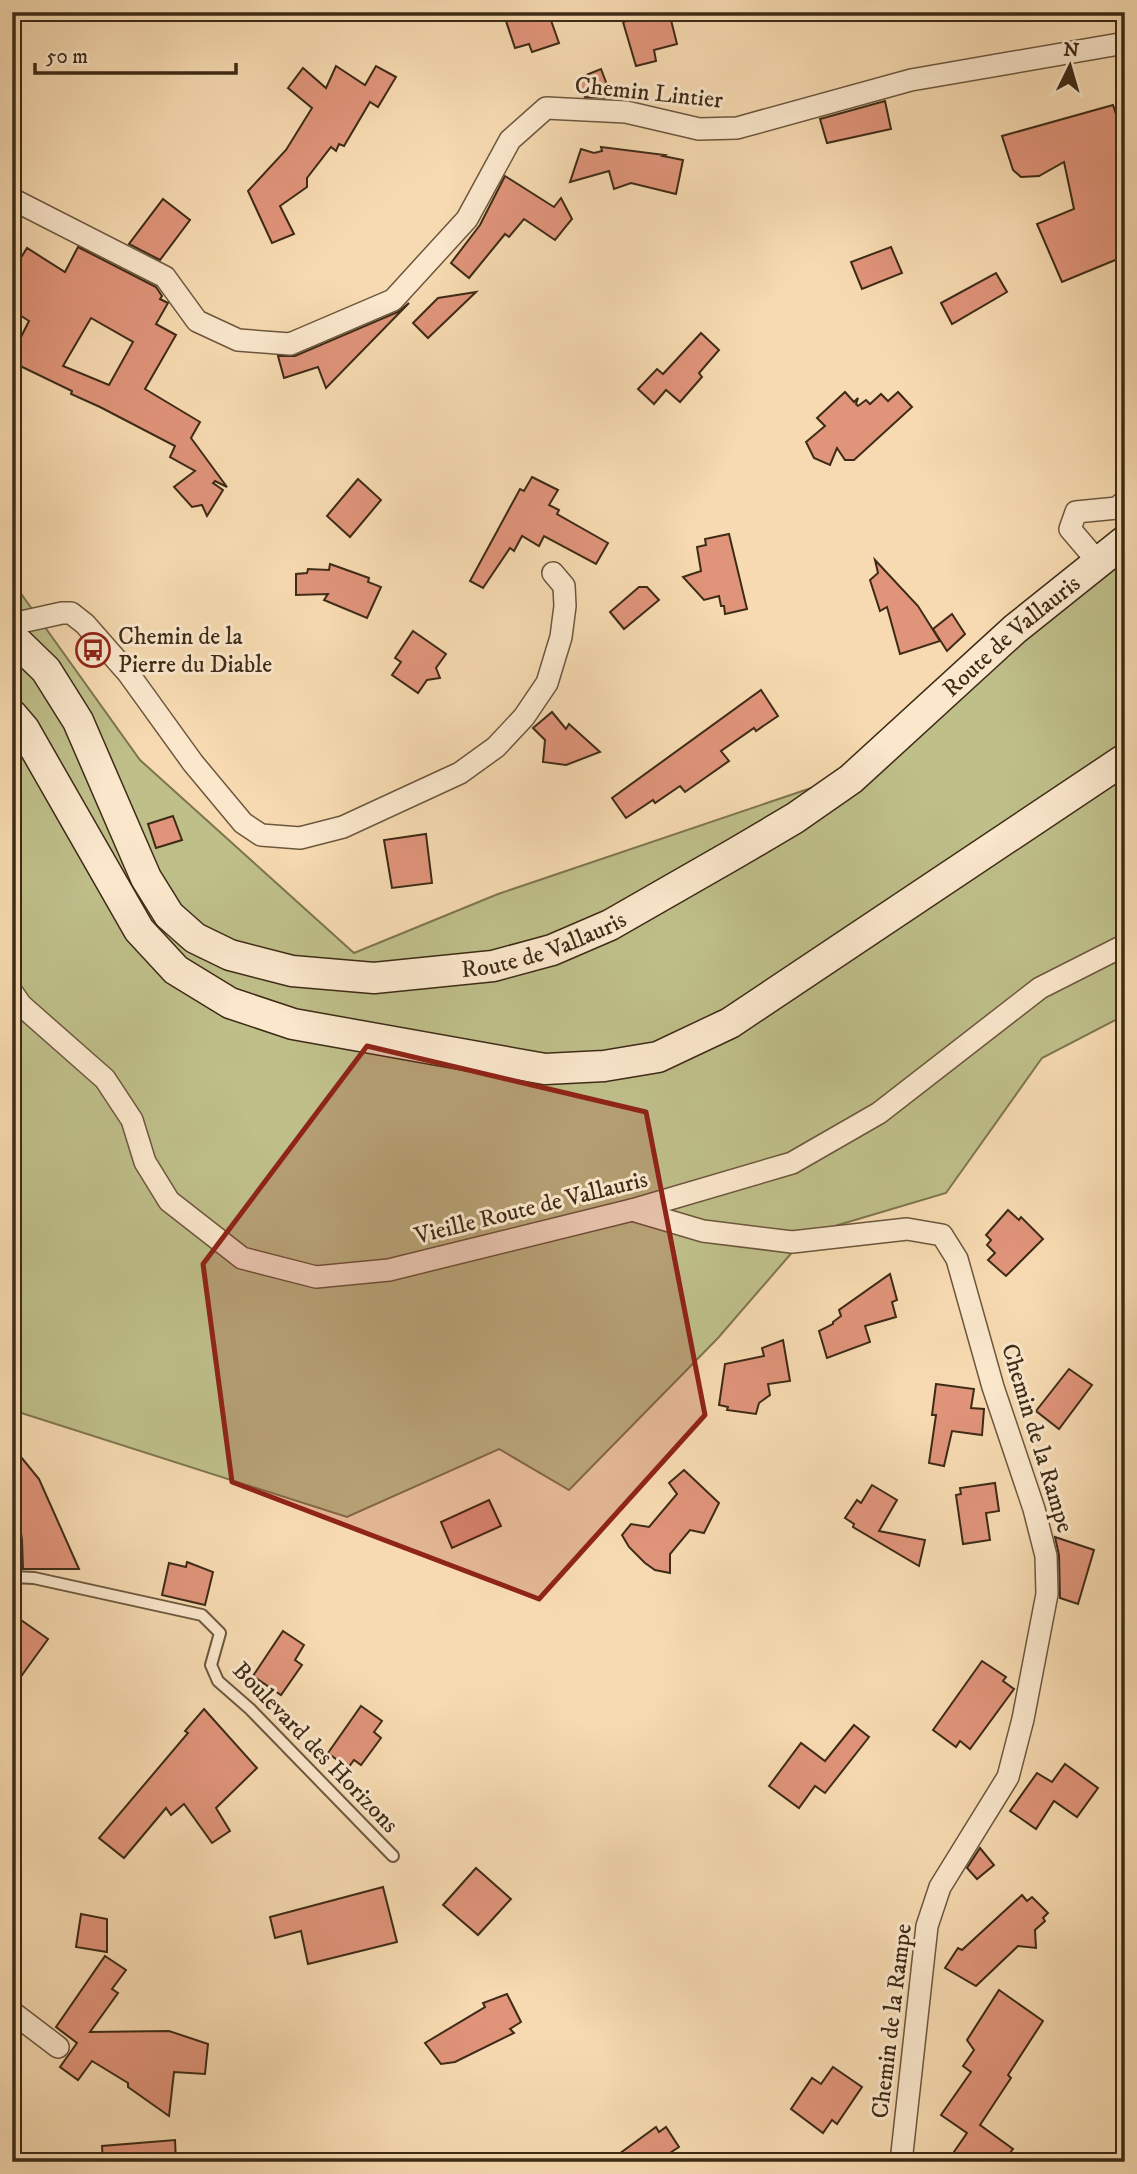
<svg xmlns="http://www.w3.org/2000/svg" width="1137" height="2174" font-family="'IM FELL DW Pica',serif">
  <rect width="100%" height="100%" fill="#f7dab1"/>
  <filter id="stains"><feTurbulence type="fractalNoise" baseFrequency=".00286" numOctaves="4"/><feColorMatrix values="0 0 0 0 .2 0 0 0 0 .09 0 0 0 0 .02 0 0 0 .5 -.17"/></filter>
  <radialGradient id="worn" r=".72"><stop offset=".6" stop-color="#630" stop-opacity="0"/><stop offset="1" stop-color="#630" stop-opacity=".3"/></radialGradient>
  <polygon fill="#bfbf8a" stroke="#7e7550" stroke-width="2" points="1125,554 1125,1015 1042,1058 946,1193 808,1234 718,1338 569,1490 499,1449 347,1517 12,1410 12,1316 17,1287 12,1282 12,581 140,760 354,953 498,894 826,783"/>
  <g fill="#e0947a" stroke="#3d2b16" stroke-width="2" fill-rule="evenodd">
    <polygon points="531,12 548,12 559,43 532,52 529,44 515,48 506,21"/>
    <polygon points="658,12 669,12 677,44 654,50 656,61 636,66 623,22"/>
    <polygon points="336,66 365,85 376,66 396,77 378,107 370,102 344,146 339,144 336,151 331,147 307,178 307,187 280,206 294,234 272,243 248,191 286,150 312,108 288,88 303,68 326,88"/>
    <polygon points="601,69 612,98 585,97 576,79"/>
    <polygon points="885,101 891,129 827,143 820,119"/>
    <polygon points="1113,105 1125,142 1125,256 1062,282 1037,224 1074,209 1064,162 1039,176 1021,177 1013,170 1002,136"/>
    <polygon points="601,147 665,155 663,156 683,160 676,194 631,183 614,189 609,171 570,182 581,149 594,153 602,151"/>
    <polygon points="505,176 554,207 561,198 572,219 555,240 524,219 509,237 505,234 469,278 451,263 480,225"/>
    <polygon points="163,199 190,220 160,260 129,244"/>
    <path d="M78 247 156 287 162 296 160 299 168 303 156 324 176 335 145 389 200 422 191 438 227 487 215 481 213 483 223 490 207 516 202 505 192 507 174 487 195 471 170 457 175 446 100 407 71 394 72 391 12 362V355L29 321 12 310V272L27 248 65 272ZM91 318 133 342 109 385 63 366Z"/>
    <polygon points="891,247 902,273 862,289 851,262"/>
    <polygon points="996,273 1007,292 952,324 941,303"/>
    <polygon points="476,292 428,338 413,323 438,298"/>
    <polygon points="409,303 326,388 318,367 284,378 278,356 295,356 398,312"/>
    <polygon points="701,333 719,350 699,373 702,377 680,402 666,390 654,404 638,389 657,369 663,374"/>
    <polygon points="845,392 854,402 858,398 856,404 858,406 866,400 870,404 881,394 888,401 898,392 912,407 854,460 845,460 837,448 830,465 814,458 806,442 825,426 817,418"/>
    <polygon points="532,477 558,490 549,505 559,510 557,514 608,543 596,564 544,536 539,546 522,536 514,551 510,548 483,588 470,581 520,489 524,491"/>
    <polygon points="358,479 381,500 350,537 327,516"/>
    <polygon points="729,534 747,609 725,614 724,606 721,606 719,596 704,600 683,577 701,571 697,547 706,545 705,539"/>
    <polygon points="875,560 918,606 940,641 900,654 887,607 880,611 870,580 878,573"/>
    <polygon points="330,564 369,578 368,582 381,587 367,618 324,600 328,594 296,595 296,574 307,573 308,569 329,570"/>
    <polygon points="639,587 647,587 659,600 624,629 610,612"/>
    <polygon points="952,614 965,634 947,651 933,629"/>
    <polygon points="413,631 446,654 436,668 440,678 427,680 418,693 392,675 401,662 395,658"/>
    <polygon points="761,690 778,716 756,731 754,728 721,751 729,761 685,792 680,786 655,803 653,800 626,818 612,798"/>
    <polygon points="552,712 566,729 569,724 600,752 566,765 543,762 545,740 533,728"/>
    <polygon points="173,816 182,840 156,848 148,824"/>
    <polygon points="426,834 432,883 392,888 384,840"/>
    <polygon points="1008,1210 1019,1220 1021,1217 1043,1239 1006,1276 988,1260 995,1253 987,1245 991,1240 986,1235"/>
    <polygon points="890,1274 897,1300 892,1302 896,1317 865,1326 870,1342 827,1358 819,1331 833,1324 833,1322 841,1316 839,1310"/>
    <polygon points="783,1340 790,1381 768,1384 770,1395 759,1403 756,1414 727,1410 728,1407 719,1405 725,1364 764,1356 762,1348"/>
    <polygon points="1069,1369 1092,1385 1059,1429 1036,1411"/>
    <polygon points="936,1384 974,1389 971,1408 984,1409 982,1435 952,1431 944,1466 929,1463 936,1415 932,1415"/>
    <polygon points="12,1446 39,1479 79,1569 23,1569 22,1540 17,1505 12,1507"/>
    <polygon points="684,1470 719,1503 704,1533 690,1530 670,1554 670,1573 655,1570 645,1563 629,1547 622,1535 631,1524 649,1527 677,1494 669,1483"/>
    <polygon points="995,1483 999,1511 986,1513 990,1540 963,1544 956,1495 961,1494 960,1488"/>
    <polygon points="872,1485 897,1500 879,1531 925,1540 919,1566 853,1527 854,1524 845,1518 857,1500 861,1503"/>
    <polygon points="489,1500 501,1526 452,1548 441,1522"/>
    <polygon points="1055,1537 1094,1550 1078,1604 1060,1598 1059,1555"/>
    <polygon points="187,1562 213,1572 205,1605 162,1595 169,1563 186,1567"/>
    <polygon points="21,1620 48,1639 12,1689 12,1632"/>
    <polygon points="283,1631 304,1645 295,1660 302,1665 281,1695 253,1676"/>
    <polygon points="982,1661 1006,1677 1003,1681 1014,1689 970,1749 960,1741 956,1747 933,1730"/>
    <polygon points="361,1706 382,1721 374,1732 381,1738 361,1765 354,1760 348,1768 328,1753"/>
    <polygon points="204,1709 257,1768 216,1808 230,1831 212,1843 184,1804 171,1815 166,1808 124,1858 99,1838 188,1733 185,1731"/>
    <polygon points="854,1725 869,1737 825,1793 815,1786 799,1808 769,1786 801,1743 825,1761"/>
    <polygon points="1065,1764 1098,1788 1077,1817 1054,1801 1036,1829 1010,1811 1037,1773 1052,1782"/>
    <polygon points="980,1848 994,1865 977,1879 967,1868"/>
    <polygon points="476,1868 511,1899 478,1935 443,1905"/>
    <polygon points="383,1887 397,1942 308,1964 301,1931 275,1938 270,1917"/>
    <polygon points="1022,1895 1027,1901 1032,1897 1048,1913 1043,1918 1045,1921 1035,1930 1036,1948 1018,1946 976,1986 945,1968 958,1948 962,1950"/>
    <polygon points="81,1914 107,1919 107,1952 76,1947"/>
    <polygon points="105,1956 126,1970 112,1989 118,1993 90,2032 169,2031 208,2044 205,2074 174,2072 169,2116 128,2087 128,2083 92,2061 78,2080 60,2067 77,2043 56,2027"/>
    <polygon points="999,1990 1043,2021 1008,2075 1011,2078 980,2125 1013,2149 1003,2162 947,2162 967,2133 941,2115 971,2072 963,2066 974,2050 967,2040"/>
    <polygon points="507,1994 521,2022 510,2029 514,2033 455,2062 441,2064 425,2043 485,2007 483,2003"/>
    <polygon points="833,2067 862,2087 837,2124 832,2120 823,2133 791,2109 812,2078 821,2084"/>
    <polygon points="656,2127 659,2132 666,2127 679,2147 656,2162 608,2162"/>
    <polygon points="175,2140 176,2162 103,2162 102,2146"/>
  </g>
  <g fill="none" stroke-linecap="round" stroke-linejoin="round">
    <g stroke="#6c573d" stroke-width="14">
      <polyline id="service" points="12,1577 34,1578 202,1615 220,1633 211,1665 218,1681 250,1709 393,1856"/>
    </g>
    <g stroke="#6c573d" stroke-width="24">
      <g id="minor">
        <polyline points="12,199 165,277 197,321 238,340 290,344 393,300 467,219 510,140 546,108 626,112 699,129 737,128 911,80 1125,43"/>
        <polyline points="1099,563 1070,529 1076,512 1117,508 1125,501"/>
        <polyline points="12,624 62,613 71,613 85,624 128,673 193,763 243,823 261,835 300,838 343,827 460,773 496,747 524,717 547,683 561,637 565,606 564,586 553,573"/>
        <polyline points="12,992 21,1005 105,1079 132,1120 145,1162 169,1201 242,1258 316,1277 389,1270 632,1210 792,1163 879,1113 1040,988 1125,945"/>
        <polyline points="632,1210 703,1231 792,1242 907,1229 942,1235 957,1259 993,1387 1034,1509 1046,1556 1047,1594 1023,1719 1008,1777 940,1887 927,1926 901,2162"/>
        <polyline points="12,2012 58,2047"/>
      </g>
    </g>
    <g stroke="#3d2b16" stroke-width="33">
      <g id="secondary">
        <path id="s1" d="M12 637 46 670 78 721 146 878 169 915 195 938 230 955 292 971 374 978 493 966 552 950 610 925 734 854 795 818 851 779 1015 629 1125 541"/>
        <polyline points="12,715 24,729 139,930 176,970 230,1003 293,1024 545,1069 604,1066 658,1057 730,1023 1125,759"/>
      </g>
    </g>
    <use href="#service" stroke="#fae7cc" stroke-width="10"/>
    <use href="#minor" stroke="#fae7cc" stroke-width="21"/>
    <use href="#secondary" stroke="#fae7cc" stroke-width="30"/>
  </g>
  <path fill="#8f2418" fill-opacity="0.2" stroke="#8f2418" stroke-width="5" stroke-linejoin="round" d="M367 1046 646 1112 705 1415 539 1599 232 1482 203 1264Z"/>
  <defs>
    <g id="bus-ring" transform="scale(1.75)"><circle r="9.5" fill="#fae7cc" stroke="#8f2418" stroke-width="1.5"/><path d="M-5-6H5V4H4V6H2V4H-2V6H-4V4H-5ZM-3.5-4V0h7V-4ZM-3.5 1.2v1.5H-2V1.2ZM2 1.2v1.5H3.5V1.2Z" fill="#8f2418"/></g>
  </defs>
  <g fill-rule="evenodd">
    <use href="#bus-ring" x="93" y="650"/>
  </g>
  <g text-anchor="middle" stroke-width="6" stroke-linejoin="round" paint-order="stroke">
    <g font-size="24" fill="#3d2b16" stroke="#fae7cc">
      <text transform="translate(649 92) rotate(6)" y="8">Chemin Lintier</text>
      <text dy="8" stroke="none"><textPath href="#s1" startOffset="1283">Route de Vallauris</textPath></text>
      <text dy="8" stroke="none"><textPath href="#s1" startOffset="716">Route de Vallauris</textPath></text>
      <text transform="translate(531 1207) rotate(-14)" y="8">Vieille Route de Vallauris</text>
      <text transform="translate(1038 1438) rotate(73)" y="8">Chemin de la Rampe</text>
      <text transform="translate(316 1747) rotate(46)" y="8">Boulevard des Horizons</text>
      <text transform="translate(891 2021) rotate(-83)" y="8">Chemin de la Rampe</text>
    </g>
    <g font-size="24" fill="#3d2b16" stroke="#fae7cc" text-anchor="start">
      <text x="118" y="644">Chemin de la<tspan x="118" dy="28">Pierre du Diable</tspan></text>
    </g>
  </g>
  <rect width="1137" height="2174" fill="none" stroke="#f7dab1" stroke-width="42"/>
  <rect x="14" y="14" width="1109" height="2146" fill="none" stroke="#3d2b16" stroke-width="3.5"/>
  <rect x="21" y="21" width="1095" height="2132" fill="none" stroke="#3d2b16" stroke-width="2"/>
  <g transform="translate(1070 66) rotate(5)" stroke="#fae7cc" stroke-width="5" paint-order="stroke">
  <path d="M0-5L12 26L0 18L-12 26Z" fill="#3d2b16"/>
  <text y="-10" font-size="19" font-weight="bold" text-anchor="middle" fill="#3d2b16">N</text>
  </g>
  <path d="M35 63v10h201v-10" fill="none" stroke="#3d2b16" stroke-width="3.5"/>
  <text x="46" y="63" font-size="21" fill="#3d2b16" stroke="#fae7cc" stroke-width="5" paint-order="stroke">50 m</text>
  <rect width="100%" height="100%" filter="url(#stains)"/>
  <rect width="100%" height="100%" fill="url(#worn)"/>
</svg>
